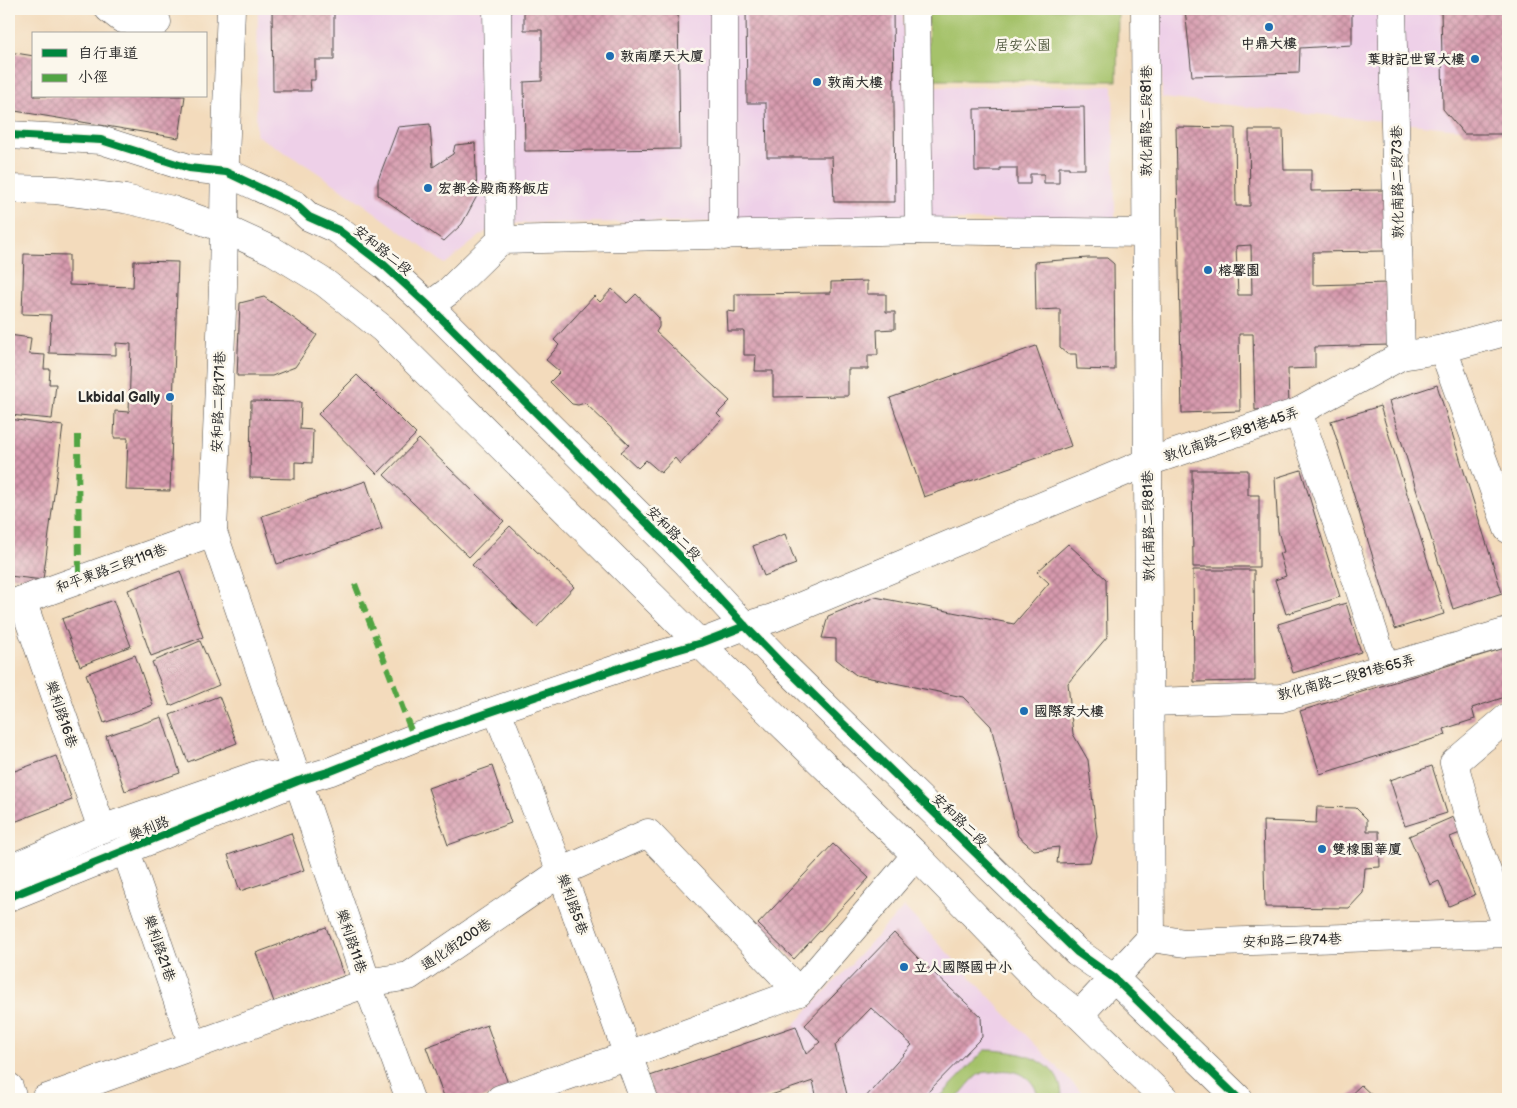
<svg xmlns="http://www.w3.org/2000/svg" width="1517" height="1108" font-family="'Balsamiq Sans','LXGW WenKai TC',sans-serif">
  <defs>
    <pattern id="building-cross-hatch" width="8" height="8" patternUnits="userSpaceOnUse" patternTransform="scale(1.25)"><rect width="8" height="8" fill="#d79aae"/><path d="M0 0l8 8M0 8l8-8" fill="none" stroke="#af7e8e"/></pattern>
  </defs>
  <rect width="100%" height="100%" fill="#fbf7ec"/>
  <filter id="ink" filterUnits="userSpaceOnUse"><feTurbulence type="fractalNoise" baseFrequency=".02" numOctaves="2"/><feDisplacementMap in="SourceGraphic" scale="10" xChannelSelector="R" yChannelSelector="G"/><feConvolveMatrix kernelMatrix="1 2 1 2 8 2 1 2 1" color-interpolation-filters="sRGB"/></filter>
  <filter id="wash" filterUnits="userSpaceOnUse"><feTurbulence type="fractalNoise" baseFrequency=".0096" numOctaves="4" result="noise"/><feDisplacementMap in="SourceGraphic" scale="20" xChannelSelector="R" yChannelSelector="G"/><feGaussianBlur stdDeviation="1.12" result="paint"/><feColorMatrix in="noise" values="0 0 0 0 0 0 0 0 0 0 0 0 0 0 0 0 0 1.4 0 .05"/><feComposite in="paint" operator="in"/></filter>
  <g filter="url(#wash)">
    <rect width="100%" height="100%" fill="#f3dbbc"/>
    <g fill="#eed0e8">
      <polygon points="258,9 903,9 904,87 1113,86 1115,219 511,223 485,232 445,264 365,205 309,167 256,135"/>
      <polygon points="1161,9 1508,9 1508,134 1162,98"/>
      <polygon points="904,907 1021,1030 1088,1099 811,1099 793,1026"/>
    </g>
    <g fill="#a5c26a" stroke="#68764a">
      <polygon points="928,9 1118,9 1117,81 929,80"/>
      <path d="M985 1050C1017 1050 1063 1059 1062 1099H1039C1034 1075 1015 1067 992 1072 989 1072 983 1072 980 1074 973 1077 962 1093 956 1099H938Z"/>
    </g>
    <g id="blocks">
      <g fill="url(#building-cross-hatch)" fill-rule="evenodd">
        <polygon points="272,9 334,9 334,60 315,60 315,80 310,80 311,91 273,91"/>
        <polygon points="524,9 678,9 680,149 525,151 524,82 542,81 542,30 524,30"/>
        <polygon points="746,9 893,9 895,202 834,202 832,157 767,157 766,103 747,103"/>
        <polygon points="1185,9 1352,9 1352,45 1300,48 1299,73 1192,76"/>
        <polygon points="1441,9 1508,9 1508,134 1464,134 1443,109"/>
        <polygon points="9,52 34,56 34,96 185,96 179,138 9,110"/>
        <polygon points="1084,107 1085,169 1069,169 1069,167 1059,167 1059,183 1044,183 1044,174 1030,174 1030,184 1017,184 1017,168 1000,168 1000,171 975,171 974,109"/>
        <polygon points="430,124 433,167 453,154 455,145 475,143 477,196 462,224 444,241 378,195 378,180 398,127"/>
        <path d="M1176 127 1235 128 1236 206H1250L1249 130H1283L1284 170H1311V191L1385 190 1386 251 1313 252V285L1387 283 1389 345 1315 347V368L1288 369 1289 408 1255 410 1253 334H1239L1240 411 1182 413ZM1251 245 1252 295H1238L1236 246Z"/>
        <polygon points="24,254 69,255 69,285 133,287 134,261 178,262 170,491 126,490 128,438 114,438 115,411 129,412 131,344 116,343 116,355 49,353 51,315 22,314"/>
        <polygon points="1088,258 1107,258 1114,264 1115,370 1077,369 1076,354 1067,354 1060,348 1060,309 1036,310 1035,262"/>
        <polygon points="867,281 867,294 886,294 886,312 895,312 895,329 877,330 878,355 868,355 868,369 848,369 848,396 773,397 773,371 755,371 756,355 744,355 744,331 728,331 727,311 735,312 735,294 831,293 831,282"/>
        <polygon points="612,289 627,303 636,294 659,318 659,327 656,332 730,401 717,414 722,419 680,464 675,458 661,473 646,460 638,468 621,452 629,445 585,403 578,405 572,404 550,382 560,372 546,360 559,345 554,340 594,296 600,302"/>
        <polygon points="264,297 317,335 295,367 272,376 237,376 240,303"/>
        <polygon points="9,335 31,338 29,354 45,355 44,369 50,369 49,384 56,384 52,419 9,415"/>
        <polygon points="1036,346 1071,446 924,497 890,398"/>
        <polygon points="357,375 416,434 377,474 318,414"/>
        <polygon points="1437,385 1502,593 1453,609 1389,401"/>
        <polygon points="251,401 301,402 300,429 313,430 312,463 295,462 295,479 250,478"/>
        <polygon points="1380,406 1444,614 1395,629 1331,421"/>
        <polygon points="9,419 63,426 43,580 9,576"/>
        <polygon points="419,439 504,521 469,557 384,475"/>
        <polygon points="1192,470 1248,470 1248,495 1259,495 1259,567 1193,567"/>
        <polygon points="1301,470 1340,597 1286,614 1275,580 1286,576 1279,553 1284,552 1278,531 1275,478"/>
        <polygon points="366,481 382,529 277,564 262,516"/>
        <polygon points="510,526 574,587 537,627 472,565"/>
        <polygon points="785,534 796,564 764,576 753,546"/>
        <polygon points="1068,544 1106,579 1107,637 1068,683 1073,734 1088,760 1097,837 1090,862 1057,863 1059,847 1034,850 1018,836 991,726 963,697 856,675 836,659 836,639 822,638 828,616 875,597 1014,624 1049,583 1037,572"/>
        <polygon points="1193,570 1254,570 1255,681 1194,682"/>
        <polygon points="180,571 203,637 151,656 128,590"/>
        <polygon points="113,600 131,646 80,666 62,619"/>
        <polygon points="1346,603 1361,652 1293,673 1278,624"/>
        <polygon points="200,641 219,685 170,706 152,662"/>
        <polygon points="1508,647 1508,689 1506,690 1508,696 1472,708 1475,719 1444,729 1446,735 1320,774 1300,711"/>
        <polygon points="135,655 153,705 104,723 86,674"/>
        <polygon points="219,696 237,743 188,762 170,715"/>
        <polygon points="162,717 180,773 125,791 106,736"/>
        <polygon points="56,756 72,800 9,824 9,773"/>
        <polygon points="492,766 511,823 448,845 428,788"/>
        <polygon points="1432,766 1447,813 1405,826 1390,780"/>
        <polygon points="1317,807 1356,808 1367,819 1367,831 1379,831 1380,867 1365,868 1363,893 1349,908 1265,907 1263,821 1316,823"/>
        <polygon points="1453,817 1460,833 1450,837 1475,895 1449,906 1439,881 1430,885 1409,836"/>
        <polygon points="291,833 304,870 240,891 228,855"/>
        <polygon points="833,844 869,878 794,959 758,924"/>
        <polygon points="326,927 344,976 274,1002 256,953"/>
        <polygon points="894,933 919,959 981,1017 982,1037 921,1099 864,1099 912,1045 871,1008 835,1045 848,1099 817,1099 813,1081 759,1099 655,1099 647,1077 796,1026 806,1054 820,1042 805,1025"/>
        <polygon points="487,1025 510,1089 480,1099 445,1099 426,1047"/>
        <polygon points="1361,1085 1376,1099 1346,1099"/>
      </g>
    </g>
  </g>
  <g filter="url(#ink)">
    <use href="#blocks" fill-opacity="0" stroke="#494541" stroke-width="1"/>
    <g fill="none" stroke-linecap="round" stroke-linejoin="round">
      <g stroke="#494541" stroke-width="29">
        <g id="minor">
          <polyline points="109,9 122,19 157,22"/>
          <polyline points="231,9 225,158 223,286 213,532 367,983 410,1099"/>
          <polyline points="497,9 501,240"/>
          <polyline points="724,9 724,236"/>
          <polyline points="916,9 919,230"/>
          <polyline points="1392,9 1401,356"/>
          <polyline points="9,135 101,140 189,168 226,172 296,205 309,217 338,230 384,265 429,306 686,562 745,626 782,664 1077,952 1114,978 1239,1099"/>
          <polyline points="9,189 56,190 125,199 172,210 223,228 273,251 325,283 383,329 753,696 916,855 1044,987 1079,1015 1165,1099"/>
          <polyline points="429,306 448,292 501,240 919,230 1146,233"/>
          <polyline points="1443,349 1508,529"/>
          <polyline points="1298,412 1349,557 1385,667"/>
          <polyline points="22,600 102,829"/>
          <polyline points="9,605 213,532"/>
          <polyline points="1150,702 1281,698 1508,632"/>
          <polyline points="497,711 561,872 644,1099"/>
          <polyline points="1508,717 1454,763 1473,833 1508,929"/>
          <polyline points="126,851 193,1045"/>
          <polyline points="9,869 102,829 260,774 298,781"/>
          <polyline points="9,897 298,781 331,771 414,738 652,657 701,643 745,626 773,618 1148,462 1298,412 1401,356 1443,349 1508,331"/>
          <polyline points="1151,938 1185,943 1508,933"/>
          <polyline points="1079,1015 1151,938 1145,9"/>
          <polyline points="9,1087 13,1099"/>
          <polyline points="45,1099 367,983 409,976 561,872 648,833 799,992"/>
          <polyline points="500,1099 628,1055 799,992 916,855"/>
        </g>
      </g>
      <use href="#minor" stroke="#fff" stroke-width="28"/>
      <g stroke="#51a443" stroke-width="6" stroke-dasharray="12 6" stroke-linecap="butt">
        <polyline points="78,435 79,579"/>
        <polyline points="355,584 414,738"/>
      </g>
      <g stroke="#fbf7ec" stroke-width="11">
        <g id="cycleway">
          <polyline points="9,135 101,140 189,168 226,172 296,205 309,217 338,230 384,265 429,306 686,562 745,626 782,664 1077,952 1114,978 1239,1099"/>
          <polyline points="9,897 298,781 331,771 414,738 652,657 701,643 745,626"/>
        </g>
      </g>
      <use href="#cycleway" stroke="#00873e" stroke-width="8"/>
    </g>
  </g>
  <g fill="#1f6fb2" stroke="#fbf7ec" stroke-width="2">
    <circle cx="1269" cy="27" r="5"/>
    <circle cx="610" cy="56" r="5"/>
    <circle cx="1475" cy="59" r="5"/>
    <circle cx="817" cy="82" r="5"/>
    <circle cx="428" cy="188" r="5"/>
    <circle cx="1208" cy="270" r="5"/>
    <circle cx="170" cy="397" r="5"/>
    <circle cx="1024" cy="711" r="5"/>
    <circle cx="1322" cy="849" r="5"/>
    <circle cx="904" cy="967" r="5"/>
  </g>
  <g text-anchor="middle" stroke-width="5" stroke-linejoin="round" paint-order="stroke">
    <g font-size="14" font-weight="bold" fill="#2b2b2b" stroke="#fbf7ec" text-anchor="start">
      <text x="1269" y="48" text-anchor="middle">中鼎大樓</text>
      <text x="620" y="61">敦南摩天大廈</text>
      <text x="1465" y="64" text-anchor="end">葉財記世貿大樓</text>
      <text x="827" y="87">敦南大樓</text>
      <text x="438" y="193">宏都金殿商務飯店</text>
      <text x="1218" y="275">榕馨園</text>
      <text x="160" y="402" text-anchor="end">Lkbidal Gally</text>
      <text x="1034" y="716">國際家大樓</text>
      <text x="1332" y="854">雙橡園華廈</text>
      <text x="914" y="972">立人國際國中小</text>
    </g>
    <g font-size="14" fill="#50583e" stroke="#fbf7ec">
      <text x="1023" y="50">居安公園</text>
    </g>
    <g font-size="14" fill="#2b2b2b" stroke="#fbf7ec">
      <text transform="translate(1146 121) rotate(-90)" y="5">敦化南路二段81巷</text>
      <text transform="translate(1397 182) rotate(-91)" y="5">敦化南路二段73巷</text>
      <text transform="translate(383 250) rotate(39)" y="5">安和路二段</text>
      <text transform="translate(218 402) rotate(-88)" y="5">安和路二段171巷</text>
      <text transform="translate(1231 434) rotate(-19)" y="5">敦化南路二段81巷45弄</text>
      <text transform="translate(1148 526) rotate(-91)" y="5">敦化南路二段81巷</text>
      <text transform="translate(674 533) rotate(45)" y="5">安和路二段</text>
      <text transform="translate(111 568) rotate(-20)" y="5">和平東路三段119巷</text>
      <text transform="translate(1346 677) rotate(-15)" y="5">敦化南路二段81巷65弄</text>
      <text transform="translate(62 714) rotate(71)" y="5">樂利路16巷</text>
      <text transform="translate(960 820) rotate(44)" y="5">安和路二段</text>
      <text transform="translate(149 828) rotate(-22)" y="5">樂利路</text>
      <text transform="translate(573 904) rotate(70)" y="5">樂利路5巷</text>
      <text transform="translate(1292 940) rotate(-2)" y="5">安和路二段74巷</text>
      <text transform="translate(352 941) rotate(71)" y="5">樂利路11巷</text>
      <text transform="translate(456 944) rotate(-34)" y="5">通化街200巷</text>
      <text transform="translate(160 948) rotate(71)" y="5">樂利路21巷</text>
    </g>
  </g>
  <rect width="1517" height="1108" fill="none" stroke="#fbf7ec" stroke-width="30"/>
  <rect x="32" y="32" width="175" height="65" fill="#fbf7ec" stroke="#a8a59f"/>
  <rect x="42" y="49" width="25" height="8" fill="#00873e" stroke="#a8a59f"/>
  <text x="78" y="58" font-size="15" fill="#2b2b2b">自行車道</text>
  <rect x="42" y="74" width="25" height="8" fill="#51a443" stroke="#a8a59f"/>
  <text x="78" y="82" font-size="15" fill="#2b2b2b">小徑</text>
</svg>
